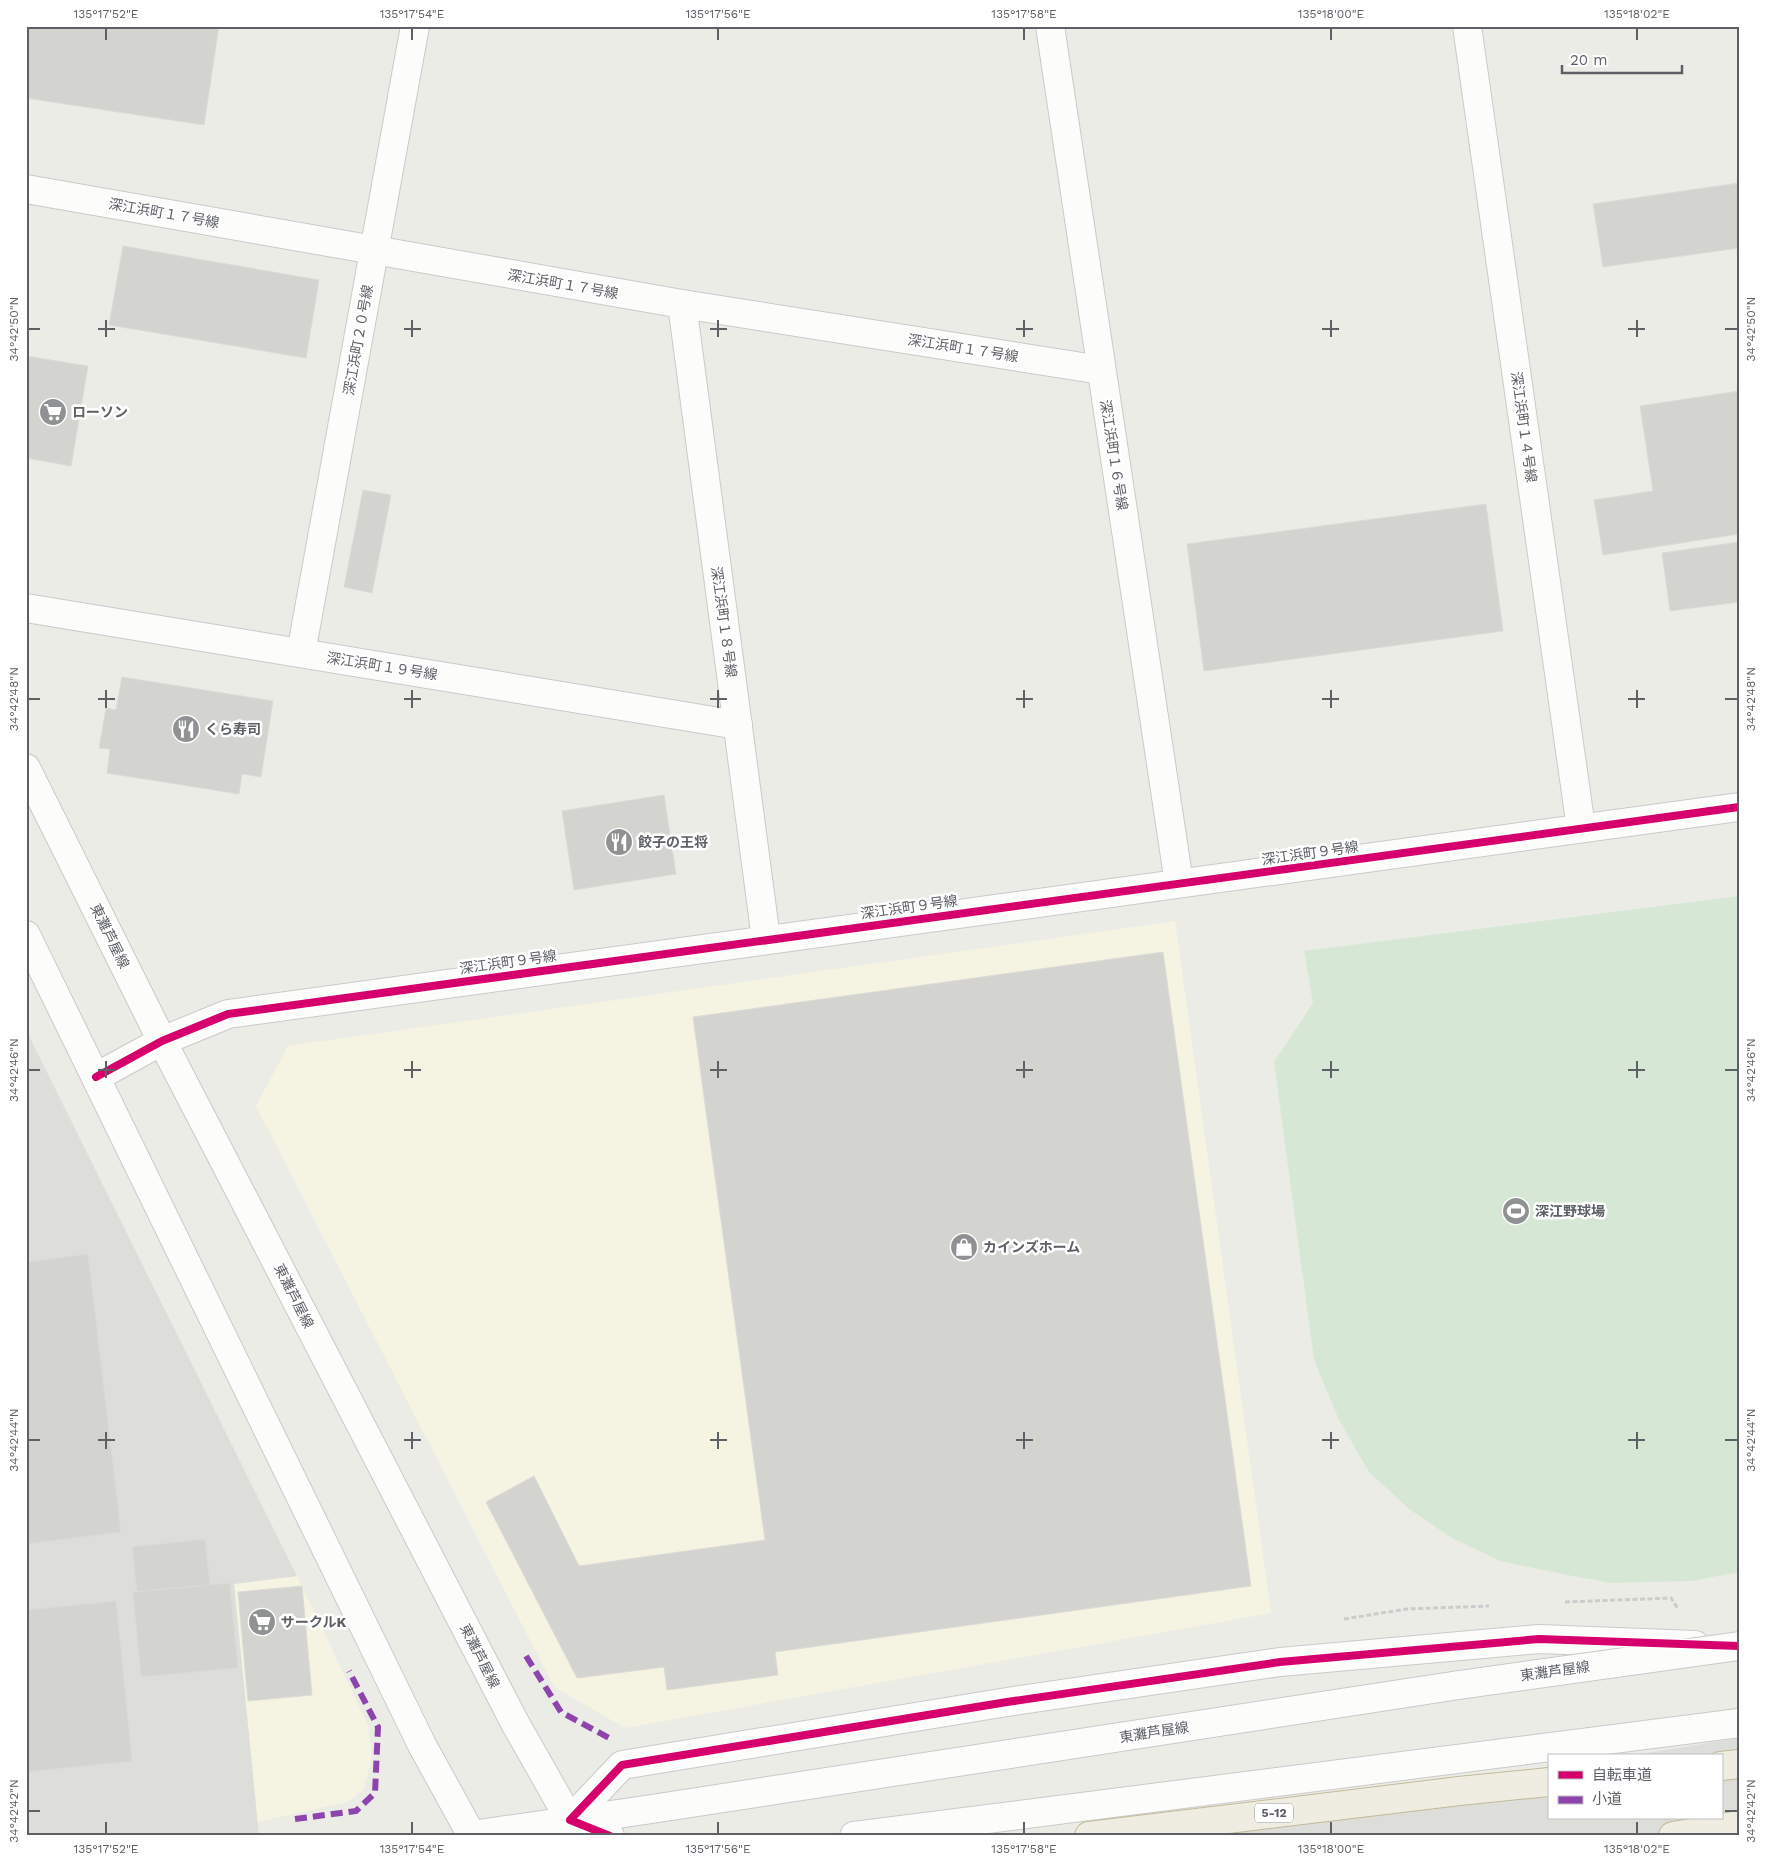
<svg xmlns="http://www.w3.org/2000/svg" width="1765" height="1862" font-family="'Work Sans','Noto Sans JP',sans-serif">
  <rect width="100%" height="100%" fill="#ecece7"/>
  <g fill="#f5f3e2">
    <polygon points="1175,921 1271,1613 625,1728 554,1687 256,1106 288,1046"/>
    <polygon points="297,1576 368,1725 372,1758 363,1790 347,1802 257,1822 234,1584"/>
  </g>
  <g fill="#ddddd9">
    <polygon points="26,1030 297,1576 234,1584 259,1836 26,1836"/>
    <polygon points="1739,1738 1739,1836 1129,1836 1549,1769 1549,1818 1721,1818 1721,1756 1629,1756"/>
  </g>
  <polygon fill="#d6e8d5" points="1739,896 1739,1572 1691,1581 1611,1583 1567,1575 1500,1561 1452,1538 1409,1509 1369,1472 1339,1420 1314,1360 1274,1062 1313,1003 1304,951"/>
  <g fill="#d3d3d0" stroke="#dcdbd6">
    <polygon points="26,26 219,26 204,125 26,98"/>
    <polygon points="1739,183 1739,248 1603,267 1593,204"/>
    <polygon points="123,246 319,280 306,358 109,325"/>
    <polygon points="26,356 88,366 71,466 26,458"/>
    <polygon points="1739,391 1739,534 1603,555 1594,500 1653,491 1640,406"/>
    <polygon points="363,490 391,495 372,593 344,587"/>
    <polygon points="1486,504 1503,631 1204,671 1187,544"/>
    <polygon points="1739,542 1739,602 1670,611 1662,553"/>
    <polygon points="122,677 273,701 261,777 242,774 239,794 107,773 110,749 99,748 106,708 116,710"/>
    <polygon points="664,795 676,874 574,890 562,811"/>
    <polygon points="1163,952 1251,1586 775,1652 778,1675 667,1690 664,1667 577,1678 486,1502 534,1476 579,1566 765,1540 693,1017"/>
    <polygon points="88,1254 121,1532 26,1544 26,1262"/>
    <polygon points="205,1539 210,1585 137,1592 132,1547"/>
    <polygon points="230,1583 238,1668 141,1677 133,1592"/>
    <polygon points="302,1586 312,1695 248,1701 238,1592"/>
    <polygon points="116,1601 132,1761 26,1772 26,1610"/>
  </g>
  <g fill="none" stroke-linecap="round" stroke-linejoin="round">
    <g stroke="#c9cac9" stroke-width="30">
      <g id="minor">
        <polyline points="1050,26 1179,883"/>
        <polyline points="1467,26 1581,828"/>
        <polyline points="682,304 766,939"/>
        <polyline points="26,608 738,725"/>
        <polyline points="301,653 415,26"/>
        <polyline points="610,1836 570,1820 622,1765 1007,1702 1280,1662 1539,1639 1695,1645"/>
        <polyline points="854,1836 1739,1723"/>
      </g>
    </g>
    <g stroke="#c9cac9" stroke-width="30">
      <g id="tertiary">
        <polyline points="26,189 682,304 1101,370"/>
        <polyline points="96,1077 162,1041 228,1014 1739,807"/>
      </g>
    </g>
    <g stroke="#c9c9c9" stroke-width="30">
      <g id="secondary">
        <polyline points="26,768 162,1041 515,1723 579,1836"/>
        <polyline points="26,935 422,1745 472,1836"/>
        <polyline points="472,1835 645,1810 1459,1685"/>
      </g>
    </g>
    <g stroke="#c2ba97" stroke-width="30">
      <g id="motorway">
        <polyline points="1721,1766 1739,1764"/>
        <polyline points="1089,1836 1459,1791 1549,1782"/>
        <polyline points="1673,1836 1739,1825"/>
      </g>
    </g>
    <g stroke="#c9cdcb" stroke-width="3" stroke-dasharray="5 2.5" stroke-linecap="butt">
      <polyline points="1565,1602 1671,1598 1678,1609"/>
      <polyline points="1344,1619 1407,1609 1489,1606"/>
    </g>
    <use href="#minor" stroke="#fcfcfb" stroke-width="28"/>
    <use href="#tertiary" stroke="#fcfcfb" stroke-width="28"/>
    <use href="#secondary" stroke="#fcfcfb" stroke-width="28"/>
    <use href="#motorway" stroke="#efede2" stroke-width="28"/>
    <g stroke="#c9c9c9" stroke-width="30" stroke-linecap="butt">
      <polyline id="secondary-bridge" points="1459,1685 1739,1646"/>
    </g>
    <use href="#secondary-bridge" stroke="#fcfcfb" stroke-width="28"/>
    <g stroke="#8e44ad" stroke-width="6" stroke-dasharray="12 6" stroke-linecap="butt">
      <polyline points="526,1656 561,1712 609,1738"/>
      <polyline points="295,1819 356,1811 375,1793 378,1727 349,1671"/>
    </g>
    <g stroke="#fff" stroke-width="11">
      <g id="cycleway">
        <polyline points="96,1077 162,1041 228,1014 1739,807"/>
        <polyline points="610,1836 570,1820 622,1765 1007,1702 1280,1662 1539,1639 1739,1646"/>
      </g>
    </g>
    <use href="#cycleway" stroke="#d6006c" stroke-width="8"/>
  </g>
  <path fill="none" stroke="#5d6065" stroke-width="2" d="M106 28V40M412 28V40M718 28V40M1024 28V40M1331 28V40M1637 28V40M106 320V337M412 320V337M718 320V337M1024 320V337M1331 320V337M1637 320V337M28 329H40M98 329H115M404 329H421M710 329H727M1016 329H1033M1322 329H1339M1628 329H1645M1725 329H1738M106 690V708M412 690V708M718 690V708M1024 690V708M1331 690V708M1637 690V708M28 699H40M98 699H115M404 699H421M710 699H727M1016 699H1033M1322 699H1339M1628 699H1645M1725 699H1738M106 1061V1078M412 1061V1078M718 1061V1078M1024 1061V1078M1331 1061V1078M1637 1061V1078M28 1070H40M98 1070H115M404 1070H421M710 1070H727M1016 1070H1033M1322 1070H1339M1628 1070H1645M1725 1070H1738M106 1432V1449M412 1432V1449M718 1432V1449M1024 1432V1449M1331 1432V1449M1637 1432V1449M28 1440H40M98 1440H115M404 1440H421M710 1440H727M1016 1440H1033M1322 1440H1339M1628 1440H1645M1725 1440H1738M28 1811H40M1725 1811H1738M106 1822V1834M412 1822V1834M718 1822V1834M1024 1822V1834M1331 1822V1834M1637 1822V1834"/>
  <defs>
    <g id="supermarket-disc" transform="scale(1.4375)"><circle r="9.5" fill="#8f9192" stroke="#fff"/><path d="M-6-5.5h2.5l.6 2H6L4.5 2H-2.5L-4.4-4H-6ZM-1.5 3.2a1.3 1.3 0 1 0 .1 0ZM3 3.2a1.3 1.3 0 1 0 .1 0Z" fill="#fff"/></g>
    <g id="restaurant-disc" transform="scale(1.4375)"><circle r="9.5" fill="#8f9192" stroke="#fff"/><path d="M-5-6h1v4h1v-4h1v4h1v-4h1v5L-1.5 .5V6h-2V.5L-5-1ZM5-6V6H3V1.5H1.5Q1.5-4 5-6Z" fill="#fff"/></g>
    <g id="stadium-disc" transform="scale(1.4375)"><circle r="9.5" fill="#8f9192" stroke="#fff"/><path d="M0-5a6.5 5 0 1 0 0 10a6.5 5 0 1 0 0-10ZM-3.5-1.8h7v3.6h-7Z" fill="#fff"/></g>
    <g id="shop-disc" transform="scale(1.4375)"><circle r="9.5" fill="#8f9192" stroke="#fff"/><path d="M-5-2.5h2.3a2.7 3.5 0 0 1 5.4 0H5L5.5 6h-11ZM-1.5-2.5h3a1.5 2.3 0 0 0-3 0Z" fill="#fff"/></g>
  </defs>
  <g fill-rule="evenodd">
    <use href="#supermarket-disc" x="53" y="412"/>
    <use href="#restaurant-disc" x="186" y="729"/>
    <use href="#restaurant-disc" x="619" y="842"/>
    <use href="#stadium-disc" x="1516" y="1211"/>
    <use href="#shop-disc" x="964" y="1247"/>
    <use href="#supermarket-disc" x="262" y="1622"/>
  </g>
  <g text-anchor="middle" stroke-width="5" stroke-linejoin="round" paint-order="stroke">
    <rect fill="#fff" stroke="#8e9093" stroke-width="1" x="1255" y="1803.5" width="38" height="19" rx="4"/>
    <g font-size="12" font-weight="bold" fill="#5d6065">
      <text x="1274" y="1817">5-12</text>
    </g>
    <g font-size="14" fill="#5d6065" stroke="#fff">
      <text transform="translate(164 213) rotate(10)" y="5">深江浜町１７号線</text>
      <text transform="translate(563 284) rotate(10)" y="5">深江浜町１７号線</text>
      <text transform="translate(358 340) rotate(-80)" y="5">深江浜町２０号線</text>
      <text transform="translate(963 348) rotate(9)" y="5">深江浜町１７号線</text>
      <text transform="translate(1524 427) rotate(82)" y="5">深江浜町１４号線</text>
      <text transform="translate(1114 455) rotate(81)" y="5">深江浜町１６号線</text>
      <text transform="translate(724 622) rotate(82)" y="5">深江浜町１８号線</text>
      <text transform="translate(382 666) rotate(9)" y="5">深江浜町１９号線</text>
      <text transform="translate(1310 853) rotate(-8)" y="5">深江浜町９号線</text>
      <text transform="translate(909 907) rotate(-8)" y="5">深江浜町９号線</text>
      <text transform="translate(110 936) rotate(64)" y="5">東灘芦屋線</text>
      <text transform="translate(508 962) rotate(-8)" y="5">深江浜町９号線</text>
      <text transform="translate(294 1296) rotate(63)" y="5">東灘芦屋線</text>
      <text transform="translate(480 1656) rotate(63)" y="5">東灘芦屋線</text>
      <text transform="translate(1555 1671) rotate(-8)" y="5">東灘芦屋線</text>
      <text transform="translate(1154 1732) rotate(-9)" y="5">東灘芦屋線</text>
    </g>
    <g font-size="14" font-weight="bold" fill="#5d6065" stroke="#fff" text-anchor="start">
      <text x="72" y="417">ローソン</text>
      <text x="205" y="734">くら寿司</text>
      <text x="638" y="847">餃子の王将</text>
      <text x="1535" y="1216">深江野球場</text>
      <text x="983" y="1252">カインズホーム</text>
      <text x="281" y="1627">サークルK</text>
    </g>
  </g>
  <rect width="1765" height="1862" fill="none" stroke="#ffffff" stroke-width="55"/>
  <rect x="1548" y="1754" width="175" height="65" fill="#ffffff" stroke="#bebfc1"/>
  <rect x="1558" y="1771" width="25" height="8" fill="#d6006c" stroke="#bebfc1"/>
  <text x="1592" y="1780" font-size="15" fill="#5d6065">自転車道</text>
  <rect x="1558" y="1796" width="25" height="8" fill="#8e44ad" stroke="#bebfc1"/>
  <text x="1592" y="1804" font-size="15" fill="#5d6065">小道</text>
  <path d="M1562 65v8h120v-8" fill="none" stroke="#5d6065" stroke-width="2.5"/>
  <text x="1570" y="65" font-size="15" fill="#5d6065" stroke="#ffffff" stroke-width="4" paint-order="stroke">20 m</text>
  <rect x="28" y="28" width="1710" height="1806" fill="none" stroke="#5d6065" stroke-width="2"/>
  <g font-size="12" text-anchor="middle" fill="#5d6065">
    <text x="106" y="18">135°17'52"E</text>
    <text x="412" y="18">135°17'54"E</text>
    <text x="718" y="18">135°17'56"E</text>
    <text x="1024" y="18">135°17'58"E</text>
    <text x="1331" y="18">135°18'00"E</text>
    <text x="1637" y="18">135°18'02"E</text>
    <text transform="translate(14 329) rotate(-90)" y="4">34°42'50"N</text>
    <text transform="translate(1751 329) rotate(-90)" y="4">34°42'50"N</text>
    <text transform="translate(14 699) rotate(-90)" y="4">34°42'48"N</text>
    <text transform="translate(1751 699) rotate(-90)" y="4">34°42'48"N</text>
    <text transform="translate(14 1070) rotate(-90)" y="4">34°42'46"N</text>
    <text transform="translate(1751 1070) rotate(-90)" y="4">34°42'46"N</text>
    <text transform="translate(14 1440) rotate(-90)" y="4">34°42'44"N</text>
    <text transform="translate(1751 1440) rotate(-90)" y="4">34°42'44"N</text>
    <text transform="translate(14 1811) rotate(-90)" y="4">34°42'42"N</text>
    <text transform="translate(1751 1811) rotate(-90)" y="4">34°42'42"N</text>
    <text x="106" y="1853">135°17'52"E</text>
    <text x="412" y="1853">135°17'54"E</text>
    <text x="718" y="1853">135°17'56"E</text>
    <text x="1024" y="1853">135°17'58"E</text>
    <text x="1331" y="1853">135°18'00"E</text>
    <text x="1637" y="1853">135°18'02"E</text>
  </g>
</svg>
